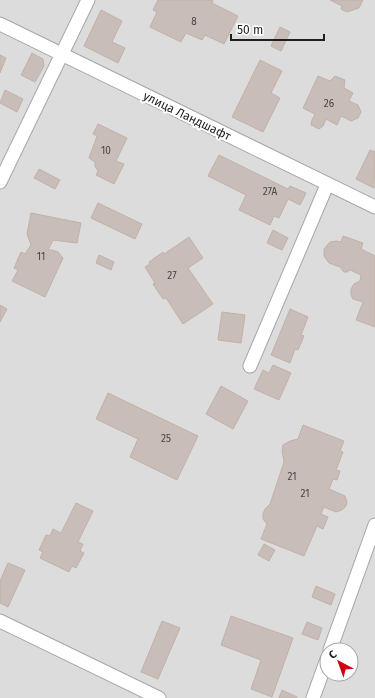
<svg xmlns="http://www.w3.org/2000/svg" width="375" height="698" font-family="'Fira Sans',sans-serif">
  <rect width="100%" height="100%" fill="#f0ebe5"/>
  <path fill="#dddcdc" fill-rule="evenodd" d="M0 0H375V698H0ZM327 650H351V674H327Z"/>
  <g fill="#c8bdb8" stroke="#c2b1a7">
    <polygon points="158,0 213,0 212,3 238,16 224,44 205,35 202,40 186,33 181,42 150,27 157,12 153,10"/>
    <polygon points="330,0 363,0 359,8 347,12 341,9 342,6"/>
    <polygon points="101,10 122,21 112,42 125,48 118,63 84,46"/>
    <polygon points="280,27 290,32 281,51 271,46"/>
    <polygon points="32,53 43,59 44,66 35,82 21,75"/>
    <polygon points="0,55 6,58 0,73"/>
    <polygon points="260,60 282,71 271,93 280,98 263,132 232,117"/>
    <polygon points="318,76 330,81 335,76 345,80 344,88 353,93 349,101 358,105 361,112 358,118 351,121 341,116 337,125 326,119 323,126 319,129 311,125 312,120 315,114 303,108"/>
    <polygon points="5,90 23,99 17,112 0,103"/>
    <polygon points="98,124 127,138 116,161 124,164 114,184 96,175 98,171 95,166 95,162 89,158 97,136 93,134"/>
    <polygon points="370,150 375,152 374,188 356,179"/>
    <polygon points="219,155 288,189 290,186 306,193 300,205 288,199 279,218 274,216 270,225 239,210 246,195 208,176"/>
    <polygon points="39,169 60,180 55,189 34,178"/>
    <polygon points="98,203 142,224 135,239 91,218"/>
    <polygon points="31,213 81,223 77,243 53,240 48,250 52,250 58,252 63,258 45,297 12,281 18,270 14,268 21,252 25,254 31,245 27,234"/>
    <polygon points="273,230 288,238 282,250 267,243"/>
    <polygon points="343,236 363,243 361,249 375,256 375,327 356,320 363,302 353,299 351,295 351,289 354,284 360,281 361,275 350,270 347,272 344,272 340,267 329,263 324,256 324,249 330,242 337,241 341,242"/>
    <polygon points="189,237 203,258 188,268 213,304 183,324 166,298 163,299 153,284 155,283 145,267 150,264 149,262 163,252 164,254"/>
    <polygon points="99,255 114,262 111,270 96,263"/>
    <polygon points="0,305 7,309 0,322"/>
    <polygon points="290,309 308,317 301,335 304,336 298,350 295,349 290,363 271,355"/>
    <polygon points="222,312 245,315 241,343 218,340"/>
    <polygon points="273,365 291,373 279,400 254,389 263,370 269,373"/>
    <polygon points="221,386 248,401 233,429 206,414"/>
    <polygon points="108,393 198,436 177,480 130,457 138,439 96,419"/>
    <polygon points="303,425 344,441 340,451 343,452 336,470 340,471 337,480 333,479 329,489 345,496 347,502 346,506 342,510 336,512 324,507 321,514 328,517 323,529 317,526 304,556 261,539 267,524 263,519 263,514 265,509 270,504 284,462 282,451 283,445 290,441 298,439"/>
    <polygon points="76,503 93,511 78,542 83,544 80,551 84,553 76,568 72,566 69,572 40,558 43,552 39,550 46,535 50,536 53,529 61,533"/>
    <polygon points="264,544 275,550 269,561 258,555"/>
    <polygon points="8,563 25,570 8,607 0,603 0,581"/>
    <polygon points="316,586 335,594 331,605 312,597"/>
    <polygon points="231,616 293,638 272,697 251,689 261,660 221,645"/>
    <polygon points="162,621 180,628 158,679 141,672"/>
    <polygon points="307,622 322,628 318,640 302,634"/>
    <polygon points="282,690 297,697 297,698 279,698"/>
  </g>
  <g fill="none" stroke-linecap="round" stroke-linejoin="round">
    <g stroke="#a6a6a6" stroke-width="15">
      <g id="minor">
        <polyline points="0,24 375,207"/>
        <polyline points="0,182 88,0"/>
        <polyline points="250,366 327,185"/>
        <polyline points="0,621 159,698"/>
        <polyline points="330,650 375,525"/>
        <polyline points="313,698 327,659"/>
      </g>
    </g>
    <use href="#minor" stroke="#fff" stroke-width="13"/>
  </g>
  <g text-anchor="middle" stroke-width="4" stroke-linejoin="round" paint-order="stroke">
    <g font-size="10" fill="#494645">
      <text x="194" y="25">8</text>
      <text x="329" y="107">26</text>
      <text x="106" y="154">10</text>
      <text x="270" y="195">27А</text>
      <text x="41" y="260">11</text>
      <text x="172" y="279">27</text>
      <text x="166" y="442">25</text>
      <text x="292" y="480">21</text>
      <text x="305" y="497">21</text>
    </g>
    <g font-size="12" fill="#1f1f1f" stroke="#fff">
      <text transform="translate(187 116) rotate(26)" y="4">улица Ландшафт</text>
    </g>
  </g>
  <g transform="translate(339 662) rotate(319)"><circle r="19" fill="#ffffff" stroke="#a5a5a5"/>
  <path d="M0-3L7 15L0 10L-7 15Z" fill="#ce0011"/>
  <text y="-6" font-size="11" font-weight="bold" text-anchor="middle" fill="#1f1f1f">С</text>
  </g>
  <path d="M231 34v6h93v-6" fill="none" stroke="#1f1f1f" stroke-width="2"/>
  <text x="237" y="34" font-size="12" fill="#1f1f1f" stroke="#ffffff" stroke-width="3" paint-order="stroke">50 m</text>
</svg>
